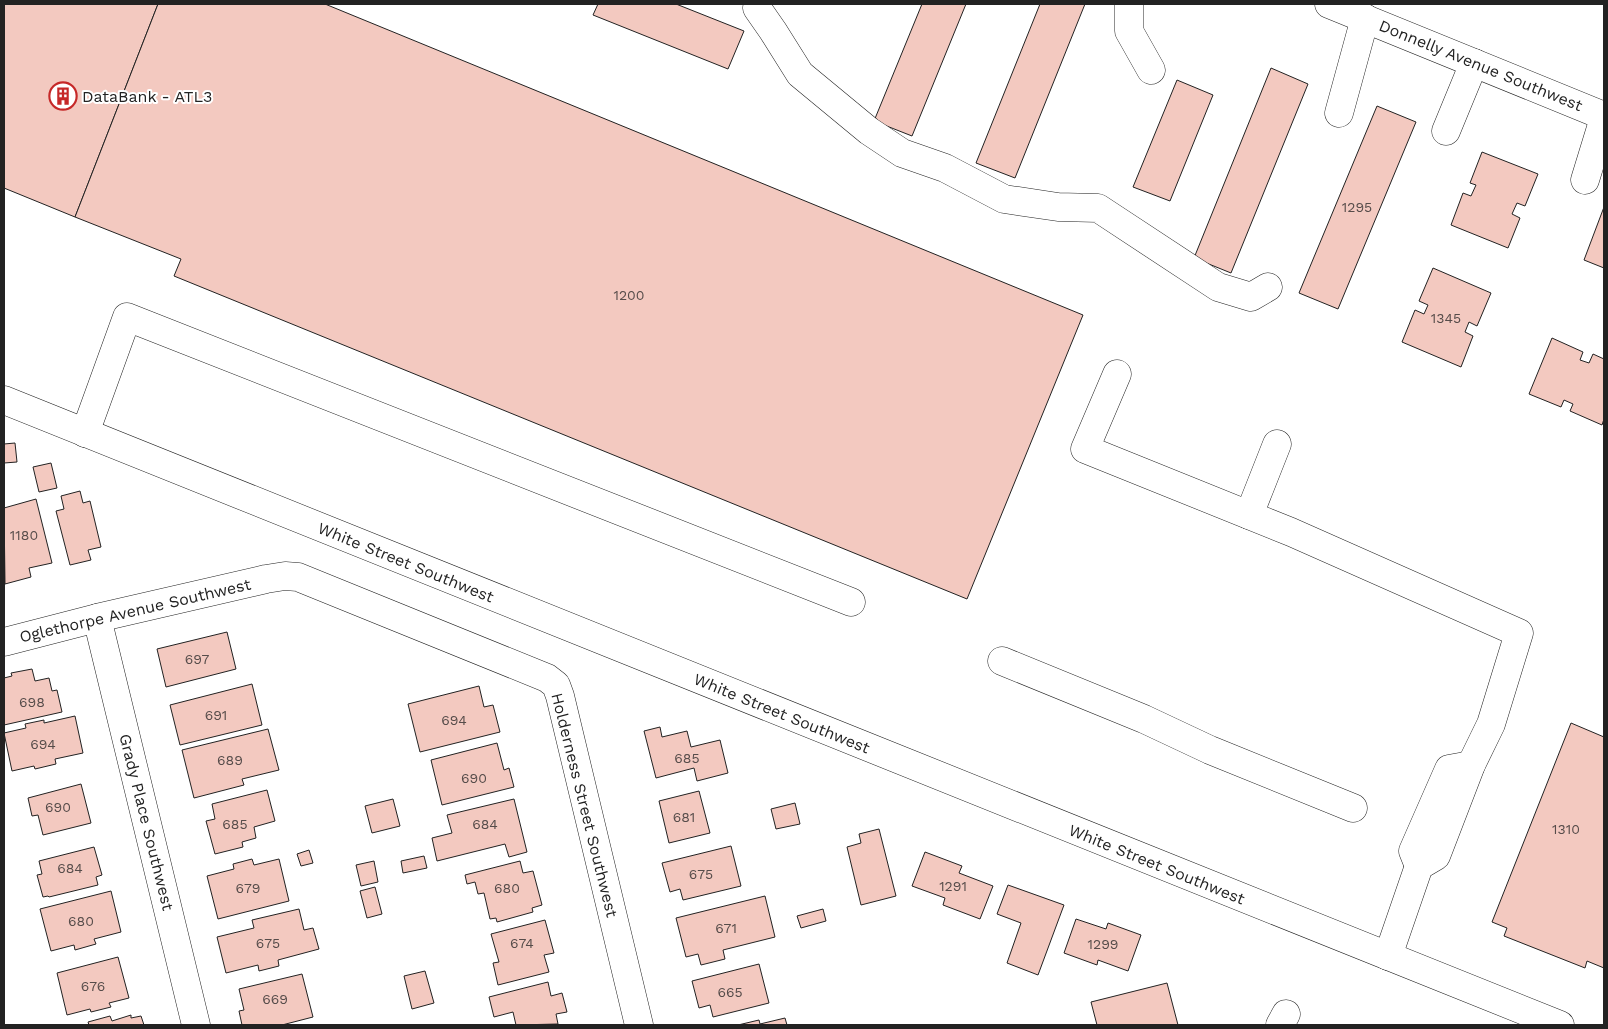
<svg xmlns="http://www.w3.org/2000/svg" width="1608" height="1029" font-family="'Work Sans',sans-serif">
  <rect width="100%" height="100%" fill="#fff"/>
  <g fill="#f3c9c0" stroke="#222">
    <polygon points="4,4 158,4 75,217 4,188"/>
    <polygon points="158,4 325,4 1083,315 967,599 174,276 181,259 75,217"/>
    <polygon points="598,4 676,4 744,31 728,69 593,15"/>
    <polygon points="922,4 966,4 912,136 874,121"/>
    <polygon points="1040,4 1085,4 1015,178 976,163"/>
    <polygon points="1271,68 1308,84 1231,273 1194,258"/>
    <polygon points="1177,80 1213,95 1170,201 1133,187"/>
    <polygon points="1377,106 1416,122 1338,309 1299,293"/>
    <polygon points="1482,152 1538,174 1525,206 1517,203 1512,214 1520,218 1508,248 1451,225 1463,193 1471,196 1476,185 1470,183"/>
    <polygon points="1604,207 1604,268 1584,260"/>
    <polygon points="1433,268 1491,293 1477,326 1469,322 1465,332 1473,336 1461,367 1402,342 1415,310 1424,314 1428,305 1419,301"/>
    <polygon points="1552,338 1583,352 1580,360 1589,363 1593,354 1604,359 1604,419 1602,425 1570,411 1573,404 1564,400 1561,407 1529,394"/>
    <polygon points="15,443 17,462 4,463 4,444"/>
    <polygon points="51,463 57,488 39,492 33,467"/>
    <polygon points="80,491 83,503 90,501 101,547 88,550 91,560 70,565 56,511 64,509 61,496"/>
    <polygon points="36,499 52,563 29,568 31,577 5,584 4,508"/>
    <polygon points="227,632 236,669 166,687 157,649"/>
    <polygon points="32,669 35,681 49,678 52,691 57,690 62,712 4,725 4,678 12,676 11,673"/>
    <polygon points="252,684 262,725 180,745 170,705"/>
    <polygon points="479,686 484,707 493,705 500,732 420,752 408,704"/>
    <polygon points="75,716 83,753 55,759 56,764 35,769 34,766 12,771 4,733 26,728 25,724 44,720 44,723"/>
    <polygon points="1571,723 1604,737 1604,968 1587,961 1585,968 1504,936 1507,928 1492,922"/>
    <polygon points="660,727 662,737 687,731 691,747 720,740 728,773 697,781 694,768 656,778 644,731"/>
    <polygon points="268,729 279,770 242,779 244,785 194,798 182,750"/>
    <polygon points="497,743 504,770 509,768 514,787 442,805 431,760"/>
    <polygon points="81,784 91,823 43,835 38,815 32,816 28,798"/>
    <polygon points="267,790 275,821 254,827 256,838 242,842 243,847 215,854 206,821 215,819 212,804"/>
    <polygon points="699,791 710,833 669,843 659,801"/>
    <polygon points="393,799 400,826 372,833 365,806"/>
    <polygon points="514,799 527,852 509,857 505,844 437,861 432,838 452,833 447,815"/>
    <polygon points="795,803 800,824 776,829 771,809"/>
    <polygon points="879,829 896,896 861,905 847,847 861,843 859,834"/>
    <polygon points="731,846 741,886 683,900 680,889 670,892 662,863"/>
    <polygon points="94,847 102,875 96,877 98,885 49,897 48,896 43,897 37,875 42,874 39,861"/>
    <polygon points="309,850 313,863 301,866 297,854"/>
    <polygon points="925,852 962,866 959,873 993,886 980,919 943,905 945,898 912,886"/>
    <polygon points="424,856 427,868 403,873 401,861"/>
    <polygon points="252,859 254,865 279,859 289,901 218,919 207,876 234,869 233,864"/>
    <polygon points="374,861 378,882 361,886 356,865"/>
    <polygon points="520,861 523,873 533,871 542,905 532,908 533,912 497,922 496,918 490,919 484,893 478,894 475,882 467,884 465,875"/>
    <polygon points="1008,885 1064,905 1038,975 1007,963 1021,923 997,914"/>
    <polygon points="375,887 382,914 367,918 360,891"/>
    <polygon points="111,891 121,932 94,939 96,944 75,950 74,945 51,951 40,909"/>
    <polygon points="765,896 775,937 723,950 725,959 701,965 698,954 686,957 676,918"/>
    <polygon points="299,909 304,930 313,928 319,949 278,960 279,966 259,971 258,965 226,973 217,937 254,928 252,920"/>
    <polygon points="823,909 826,921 801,928 797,916"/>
    <polygon points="1076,919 1106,929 1108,923 1141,935 1128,971 1098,960 1097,965 1064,953"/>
    <polygon points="545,920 554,953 544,955 549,972 498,985 493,963 499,962 491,934"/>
    <polygon points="118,957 129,998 109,1003 111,1007 91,1012 90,1009 67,1015 57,973"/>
    <polygon points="759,964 769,1003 713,1017 710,1005 699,1008 692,981"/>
    <polygon points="425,971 434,1003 412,1009 404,976"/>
    <polygon points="302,974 313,1017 282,1025 242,1025 239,1011 244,1010 239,989"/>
    <polygon points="548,982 551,996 562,993 567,1012 556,1014 558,1024 516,1025 513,1012 494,1017 489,997"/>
    <polygon points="1167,983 1178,1025 1097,1025 1091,1002"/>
    <polygon points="131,1015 131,1018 141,1016 144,1025 89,1025 88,1022 110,1016 112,1021"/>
    <polygon points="785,1018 787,1025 738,1025 759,1020 760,1024"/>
  </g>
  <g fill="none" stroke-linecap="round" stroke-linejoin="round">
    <g stroke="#222" stroke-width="29">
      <g id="minor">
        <polyline points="1129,4 1129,31 1151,70"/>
        <polyline points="1329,4 1604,116"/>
        <polyline points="757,8 773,31 800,74 869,131 902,153 945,168 1004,199 1058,207 1098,208 1218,287 1251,297 1268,287"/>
        <polyline points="1339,113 1365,18"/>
        <polyline points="1446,131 1474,63"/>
        <polyline points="1585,180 1604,118"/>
        <polyline points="1117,374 1085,449 1291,532 1519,633 1491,724 1471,765 1436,856 1419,866 1388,956"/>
        <polyline points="4,400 1560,1025"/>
        <polyline points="85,433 127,317 851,602"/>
        <polyline points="1249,515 1277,444"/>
        <polyline points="97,618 196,1025"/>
        <polyline points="4,642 97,618 266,579 285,576 298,577 547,678 556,685 560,696 639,1025"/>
        <polyline points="1002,661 1144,719 1210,750 1353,808"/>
        <polyline points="1419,866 1413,851 1449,769 1471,765"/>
        <polyline points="1280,1025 1286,1014"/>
      </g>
    </g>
    <use href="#minor" stroke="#fff" stroke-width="28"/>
  </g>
  <defs>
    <g id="building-ring" transform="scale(1.4375)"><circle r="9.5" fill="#fff" stroke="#c62828" stroke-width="1.5"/><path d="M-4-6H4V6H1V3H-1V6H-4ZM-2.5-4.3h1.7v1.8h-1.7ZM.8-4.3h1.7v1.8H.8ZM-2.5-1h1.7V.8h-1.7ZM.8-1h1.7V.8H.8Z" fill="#c62828"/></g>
  </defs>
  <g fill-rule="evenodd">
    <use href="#building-ring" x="63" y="96"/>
  </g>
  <g text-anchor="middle" stroke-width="4" stroke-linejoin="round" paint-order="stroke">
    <g font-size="14" fill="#564c4a">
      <text x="1357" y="212">1295</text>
      <text x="629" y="300">1200</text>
      <text x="1446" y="323">1345</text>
      <text x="24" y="540">1180</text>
      <text x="197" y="664">697</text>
      <text x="32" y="707">698</text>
      <text x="216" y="720">691</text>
      <text x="454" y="725">694</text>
      <text x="43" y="749">694</text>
      <text x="687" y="763">685</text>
      <text x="230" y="765">689</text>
      <text x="474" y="783">690</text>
      <text x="58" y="812">690</text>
      <text x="684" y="822">681</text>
      <text x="235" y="829">685</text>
      <text x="485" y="829">684</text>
      <text x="1566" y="834">1310</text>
      <text x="70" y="873">684</text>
      <text x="701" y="879">675</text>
      <text x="953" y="891">1291</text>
      <text x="248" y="893">679</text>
      <text x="507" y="893">680</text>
      <text x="81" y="926">680</text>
      <text x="726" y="933">671</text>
      <text x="268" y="948">675</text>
      <text x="522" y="948">674</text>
      <text x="1103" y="949">1299</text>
      <text x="93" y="991">676</text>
      <text x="730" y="997">665</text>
      <text x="275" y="1004">669</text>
    </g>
    <g font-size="16" fill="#222" stroke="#fff">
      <text transform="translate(1481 65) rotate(22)" y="6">Donnelly Avenue Southwest</text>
      <text transform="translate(406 562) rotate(22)" y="6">White Street Southwest</text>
      <text transform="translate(135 610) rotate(-13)" y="6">Oglethorpe Avenue Southwest</text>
      <text transform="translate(782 713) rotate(22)" y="6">White Street Southwest</text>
      <text transform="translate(585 805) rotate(76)" y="6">Holderness Street Southwest</text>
      <text transform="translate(147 822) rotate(76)" y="6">Grady Place Southwest</text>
      <text transform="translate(1157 864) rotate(22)" y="6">White Street Southwest</text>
    </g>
    <g font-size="16" fill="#222" stroke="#fff" text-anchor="start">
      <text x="82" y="102">DataBank - ATL3</text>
    </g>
  </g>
  <rect width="1608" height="1029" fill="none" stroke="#222222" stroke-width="10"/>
</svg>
